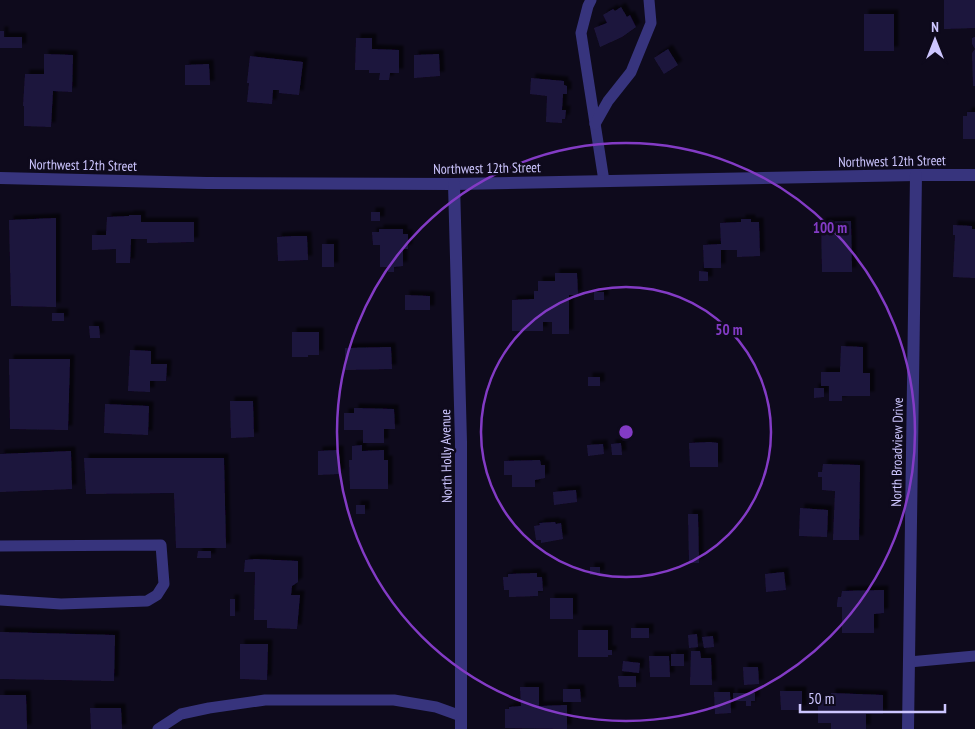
<svg xmlns="http://www.w3.org/2000/svg" width="975" height="729" font-family="'PT Sans Narrow',sans-serif">
  <defs>
    <filter id="shadow"><feDropShadow dx="4.5" dy="-4.5" stdDeviation="1" flood-color="#0009"/></filter>
  </defs>
  <rect width="100%" height="100%" fill="#0e0a1c"/>
  <g fill="#1e163e" filter="url(#shadow)">
    <polygon points="944,0 975,0 975,28 944,29"/>
    <polygon points="621,7 627,17 630,15 636,27 622,37 600,47 594,28 607,23 603,15 613,9 615,11"/>
    <rect x="864" y="14" width="30" height="37"/>
    <polygon points="0,31 4,31 4,37 22,37 22,48 0,48"/>
    <polygon points="975,37 975,86 973,86 972,53 975,49 972,44 972,38"/>
    <polygon points="356,38 372,38 372,49 399,50 399,73 390,73 389,80 379,80 380,73 369,73 369,70 355,70"/>
    <polygon points="668,49 678,65 664,74 654,58"/>
    <polygon points="44,54 73,55 72,92 53,91 51,127 24,126 24,106 23,106 25,74 44,74"/>
    <polygon points="439,54 440,76 414,78 414,55"/>
    <polygon points="250,56 303,62 299,95 279,93 279,90 273,90 272,104 247,102 249,83 247,83"/>
    <polygon points="209,64 210,85 185,85 185,65"/>
    <polygon points="531,78 564,81 564,85 567,86 567,94 563,94 562,110 566,110 565,119 562,119 562,123 546,122 547,96 530,94"/>
    <polygon points="967,112 975,112 975,139 963,139 963,116 967,116"/>
    <rect x="371" y="212" width="9" height="9"/>
    <polygon points="129,215 141,215 141,222 194,222 194,242 147,243 147,239 131,239 130,263 116,263 116,249 92,250 92,235 106,235 107,217 129,216"/>
    <polygon points="56,218 56,307 11,306 9,220"/>
    <polygon points="741,219 751,219 751,222 759,222 760,256 737,257 737,250 721,250 721,268 704,268 703,245 721,244 720,223 741,222"/>
    <polygon points="851,221 852,272 822,272 821,222"/>
    <polygon points="953,225 972,226 972,229 975,229 975,278 953,277 955,235 953,235"/>
    <polygon points="379,229 403,229 403,234 408,234 408,249 403,249 403,266 394,267 394,272 388,272 388,267 380,267 380,245 373,245 372,232 379,232"/>
    <polygon points="295,236 307,236 308,260 278,261 277,237"/>
    <rect x="322" y="244" width="12" height="23"/>
    <polygon points="699,271 708,272 708,281 699,281"/>
    <polygon points="555,273 577,273 578,295 569,295 569,334 552,334 552,322 543,322 543,331 512,331 512,300 534,299 534,291 538,291 538,281 555,281"/>
    <rect x="594" y="292" width="10" height="8"/>
    <polygon points="405,295 430,296 430,310 405,310"/>
    <rect x="52" y="313" width="12" height="8"/>
    <polygon points="89,326 99,326 100,338 90,338"/>
    <polygon points="292,332 319,332 319,355 308,355 308,357 292,357"/>
    <polygon points="841,346 863,347 863,373 870,373 870,396 842,396 842,401 829,401 829,386 821,386 821,372 840,372"/>
    <polygon points="391,347 392,369 345,370 345,348"/>
    <polygon points="130,350 151,351 151,364 167,364 166,381 150,381 150,392 128,391"/>
    <polygon points="9,359 70,359 68,430 10,429"/>
    <rect x="588" y="377" width="12" height="9"/>
    <polygon points="814,388 824,388 824,397 814,398"/>
    <polygon points="230,401 253,401 254,437 231,438"/>
    <polygon points="105,404 149,406 148,435 104,433"/>
    <polygon points="354,408 394,409 395,429 384,429 384,443 363,443 363,430 344,430 344,413 354,413"/>
    <polygon points="710,442 718,443 718,467 690,467 689,443"/>
    <polygon points="621,443 622,455 612,455 611,444"/>
    <polygon points="603,444 604,454 588,456 587,445"/>
    <polygon points="362,445 362,451 384,450 384,460 388,460 388,489 350,489 349,460 352,460 352,446"/>
    <polygon points="339,450 340,474 318,475 318,451"/>
    <polygon points="71,451 72,489 0,492 0,454"/>
    <polygon points="84,458 224,458 226,548 176,548 174,493 86,494"/>
    <polygon points="540,460 541,465 545,465 545,478 535,480 535,487 512,487 512,475 504,475 504,461"/>
    <polygon points="823,464 860,465 859,540 833,540 835,491 822,490 822,477 818,477 818,472 822,472"/>
    <polygon points="576,490 577,502 554,505 553,492"/>
    <rect x="356" y="505" width="9" height="9"/>
    <polygon points="800,508 828,510 827,537 799,536"/>
    <polygon points="688,514 698,514 699,563 689,563"/>
    <polygon points="555,522 556,524 561,523 563,539 541,543 541,540 536,540 534,526 540,525 539,523"/>
    <polygon points="198,551 211,551 211,558 197,558"/>
    <polygon points="255,559 298,561 298,582 292,586 291,595 300,595 297,629 267,628 267,620 254,620 255,572 244,572 245,560"/>
    <rect x="590" y="567" width="10" height="8"/>
    <polygon points="784,572 786,590 766,592 765,574"/>
    <polygon points="537,573 537,577 542,577 543,591 538,591 538,596 509,597 509,590 504,590 503,577 508,577 508,574"/>
    <polygon points="884,590 884,613 874,614 874,633 842,633 842,607 837,607 837,604 838,597 841,597 842,591"/>
    <rect x="550" y="598" width="23" height="21"/>
    <rect x="230" y="599" width="5" height="17"/>
    <rect x="631" y="628" width="18" height="10"/>
    <polygon points="578,630 608,630 608,650 612,650 612,655 608,655 608,657 578,657"/>
    <polygon points="0,632 115,635 114,681 0,679"/>
    <polygon points="697,634 698,647 689,648 688,635"/>
    <polygon points="713,636 714,647 704,648 702,637"/>
    <polygon points="240,644 268,644 267,680 240,679"/>
    <polygon points="691,651 700,651 701,658 711,658 712,685 690,685"/>
    <rect x="671" y="654" width="13" height="12"/>
    <polygon points="649,656 669,656 670,677 650,677"/>
    <polygon points="623,661 640,663 639,673 622,671"/>
    <polygon points="743,667 758,667 759,684 744,685"/>
    <polygon points="618,676 636,676 636,687 619,687"/>
    <polygon points="520,687 539,687 539,706 567,705 567,729 505,728 505,709 509,709 509,707 521,706"/>
    <polygon points="563,689 580,689 581,702 563,702"/>
    <polygon points="780,691 802,691 802,710 781,710"/>
    <polygon points="714,692 730,692 731,713 715,714"/>
    <polygon points="733,693 755,693 755,701 751,701 751,706 746,706 746,701 733,701"/>
    <polygon points="831,693 883,695 883,714 866,714 866,729 831,729 831,723 818,723 818,700 831,699"/>
    <polygon points="0,695 26,695 27,729 0,729"/>
    <polygon points="90,708 121,708 122,729 91,729"/>
  </g>
  <g fill="none" stroke-linecap="round" stroke-linejoin="round">
    <g stroke="#37347d" stroke-width="11">
      <polyline points="591,0 588,6 581,33 604,181"/>
      <polyline points="595,124 608,101 631,72 651,23 649,0"/>
      <polyline points="0,546 161,545 164,584 157,595 147,601 61,604 0,600"/>
      <polyline points="909,662 975,656"/>
      <polyline points="158,729 181,714 209,708 265,700 394,700 436,707 461,716"/>
    </g>
    <g stroke="#37347d" stroke-width="12">
      <polyline points="0,178 207,183 454,184 916,175 975,175"/>
      <polyline points="454,184 461,442 461,729"/>
      <polyline points="908,729 916,175"/>
    </g>
  </g>
  <g fill="none" stroke="#833bc5" stroke-width="2.5">
    <circle cx="626" cy="432" r="145"/>
    <circle cx="626" cy="432" r="289"/>
  </g>
  <g text-anchor="middle" stroke-width="5" stroke-linejoin="round" paint-order="stroke">
    <g font-size="14" fill="#cdc6ff" stroke="#0e0a1c">
      <text transform="translate(892 161) rotate(-1)" y="5">Northwest 12th Street</text>
      <text transform="translate(83 165) rotate(1)" y="5">Northwest 12th Street</text>
      <text transform="translate(487 168) rotate(-1)" y="5">Northwest 12th Street</text>
      <text transform="translate(897 452) rotate(-89)" y="5">North Broadview Drive</text>
      <text transform="translate(446 456) rotate(-91)" y="5">North Holly Avenue</text>
    </g>
  </g>
  <circle cx="626" cy="432" r="8" fill="#833bc5" stroke="#0e0a1c" stroke-width="2.5"/>
  <g font-size="15" text-anchor="middle" font-weight="bold" fill="#833bc5" stroke="#0e0a1c" stroke-width="5" stroke-linejoin="round" paint-order="stroke">
    <text x="830" y="233">100 m</text>
    <text x="729" y="335">50 m</text>
  </g>
  <g transform="translate(935 40)" stroke="#0e0a1c" stroke-width="4" paint-order="stroke">
  <path d="M0-4L9 19L0 12L-9 19Z" fill="#cdc6ff"/>
  <text y="-8" font-size="14" font-weight="bold" text-anchor="middle" fill="#cdc6ff">N</text>
  </g>
  <path d="M800 704v8h145v-8" fill="none" stroke="#cdc6ff" stroke-width="2.5"/>
  <text x="808" y="704" font-size="15" fill="#cdc6ff" stroke="#0e0a1c" stroke-width="4" paint-order="stroke">50 m</text>
</svg>
